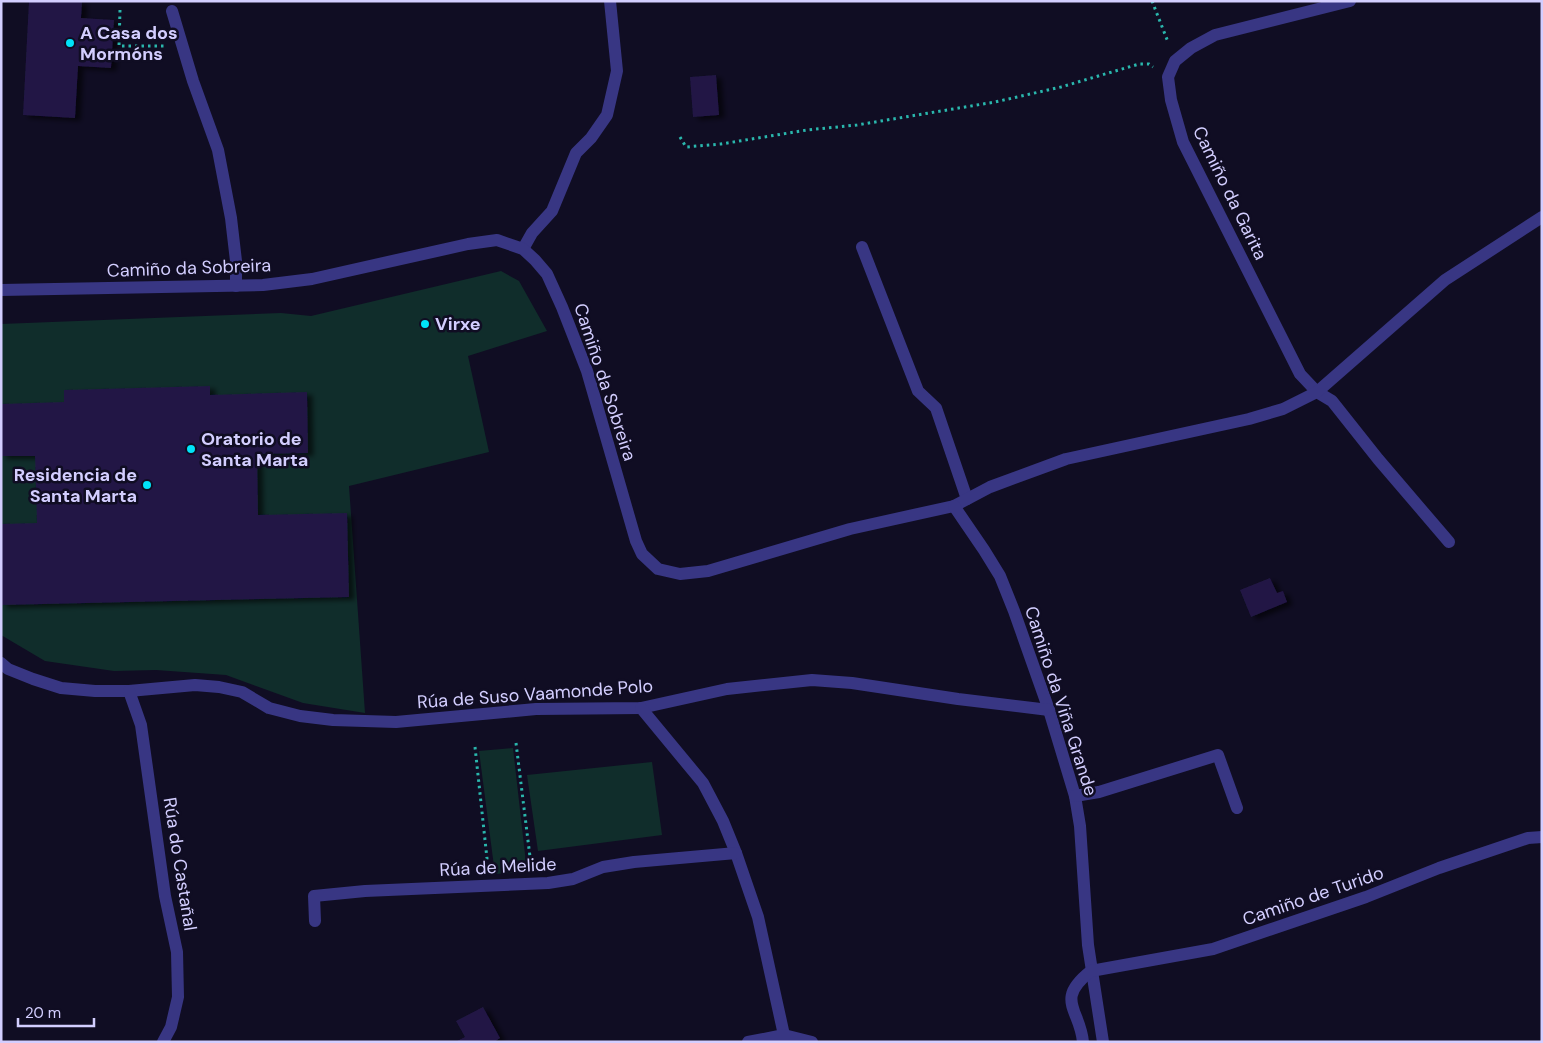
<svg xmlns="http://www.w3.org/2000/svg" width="1543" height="1043" font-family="'DM Sans',sans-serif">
  <defs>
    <filter id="shadow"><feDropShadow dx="5.5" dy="3" stdDeviation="2.5" flood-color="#0009"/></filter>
  </defs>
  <rect width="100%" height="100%" fill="#100d23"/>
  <g fill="#102d2b">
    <polygon points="501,271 519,281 547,331 468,356 489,452 349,486 365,713 303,703 226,675 156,670 114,671 45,661 1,635 1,324 281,313 311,316"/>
    <polygon points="513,748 527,872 495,874 479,751"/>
    <polygon points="652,762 662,835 538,851 527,775"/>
  </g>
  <g fill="#211844" filter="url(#shadow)">
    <polygon points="29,1 82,1 81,18 114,20 111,68 78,66 75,118 23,115"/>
    <polygon points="716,75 719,115 693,117 690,77"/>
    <polygon points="210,386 210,395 307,392 308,453 257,454 258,515 347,513 349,597 1,605 1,524 37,523 35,456 1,456 1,404 64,402 64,390"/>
    <polygon points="1270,578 1277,593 1283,591 1287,602 1251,617 1240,590"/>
    <polygon points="483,1007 500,1038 494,1042 455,1042 465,1037 456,1021"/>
  </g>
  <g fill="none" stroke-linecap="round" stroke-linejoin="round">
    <g stroke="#2ab7ad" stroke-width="3" stroke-dasharray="2.5 4" stroke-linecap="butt">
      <polyline points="1152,1 1168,42"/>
      <polyline points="120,10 119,46 164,46"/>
      <polyline points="680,137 686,147 721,144 807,130 857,125 995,102 1061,87 1139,64 1149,64 1153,67"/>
      <polyline points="516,743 531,865"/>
      <polyline points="475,747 488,868"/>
    </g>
    <g stroke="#383683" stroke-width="12">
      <polyline points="1350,1 1215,35 1191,48 1175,61 1168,77 1171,100 1183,142 1300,374 1317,392 1332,401 1378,459 1449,542"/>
      <polyline points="172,11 193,81 218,150 231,218 236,261 236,286"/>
      <polyline points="862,247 918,391 936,408 967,499"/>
      <polyline points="523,249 532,233 552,211 576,153 591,138 607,115 617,71 610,1"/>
      <polyline points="1,290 263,285 312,279 468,244 497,240 523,249 535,260 547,274 562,307 587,371 636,541 642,554 658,569 680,574 708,571 850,529 954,506 990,487 1066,459 1249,419 1283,409 1317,392 1445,280 1542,217"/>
      <polyline points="954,506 984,550 1000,576 1014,611 1049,710 1075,796 1080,826 1088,945 1103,1042"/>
      <polyline points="1,663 8,669 33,679 61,688 95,691 129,691 195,685 219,687 242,692 269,708 300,716 333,720 396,722 536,709 641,708 727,689 812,680 852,683 958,699 1049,710"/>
      <polyline points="129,691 141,725 165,896 177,952 178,997 171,1027 163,1042"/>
      <polyline points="641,708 703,783 723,821 736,853 758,917 784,1035"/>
      <polyline points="1075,796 1099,792 1218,755 1237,808"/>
      <polyline points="315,921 314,896 365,891 548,883 573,879 603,867 634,862 736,853"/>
      <polyline points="748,1042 784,1035 812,1042"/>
      <path d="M1083 1042C1080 1009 1054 1000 1091 971L1213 949 1366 897 1439 868 1528 838 1542 837"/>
    </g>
  </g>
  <g fill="#00e3f9" stroke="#100d23" stroke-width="2">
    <circle cx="70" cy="43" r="5"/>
    <circle cx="425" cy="324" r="5"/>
    <circle cx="191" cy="449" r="5"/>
    <circle cx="147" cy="485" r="5"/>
  </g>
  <g text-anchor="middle" stroke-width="5" stroke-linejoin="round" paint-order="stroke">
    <g font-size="18" font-weight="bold" fill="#d3ceff" stroke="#100d23" text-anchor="start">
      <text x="80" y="39">A Casa dos<tspan x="80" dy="21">Mormóns</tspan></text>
      <text x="435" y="330">Virxe</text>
      <text x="201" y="445">Oratorio de<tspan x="201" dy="21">Santa Marta</tspan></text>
      <text x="137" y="481" text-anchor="end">Residencia de<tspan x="137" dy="21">Santa Marta</tspan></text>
    </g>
    <g font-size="18" fill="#d3ceff" stroke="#100d23">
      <text transform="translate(1230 193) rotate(64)" y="6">Camiño da Garita</text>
      <text transform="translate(189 268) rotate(-2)" y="6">Camiño da Sobreira</text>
      <text transform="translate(605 382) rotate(72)" y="6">Camiño da Sobreira</text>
      <text transform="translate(535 694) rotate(-4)" y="6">Rúa de Suso Vaamonde Polo</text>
      <text transform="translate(1061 701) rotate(72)" y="6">Camiño da Viña Grande</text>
      <text transform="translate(180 864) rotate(81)" y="6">Rúa do Castañal</text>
      <text transform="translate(498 867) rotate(-3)" y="6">Rúa de Melide</text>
      <text transform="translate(1313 896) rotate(-19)" y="6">Camiño de Turido</text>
    </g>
  </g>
  <rect width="1543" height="1043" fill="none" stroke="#d3ceff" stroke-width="5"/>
  <path d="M18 1018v8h76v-8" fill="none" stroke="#d3ceff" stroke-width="2.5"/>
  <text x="25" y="1018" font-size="15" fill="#d3ceff" stroke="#100d23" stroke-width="4" paint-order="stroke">20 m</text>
</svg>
